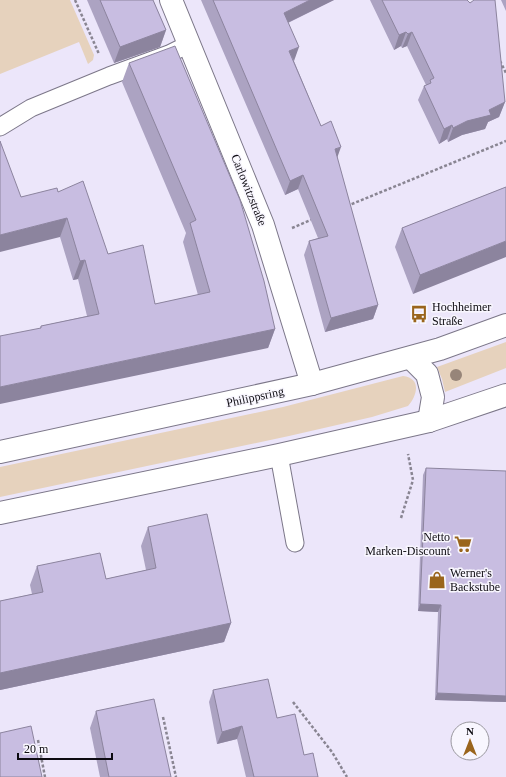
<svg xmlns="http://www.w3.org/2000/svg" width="506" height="777" font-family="Georgia,serif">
  <rect width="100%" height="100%" fill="#ece6fa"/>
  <g fill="#e6d2bd">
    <polygon points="0,0 70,0 94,55 93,60 88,64 79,42 0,74"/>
    <polygon points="506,342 506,368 445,392 442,379 437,367"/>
    <path d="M403 376C422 378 417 396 408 406L372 417 289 436 0 497V467L283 407Z"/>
  </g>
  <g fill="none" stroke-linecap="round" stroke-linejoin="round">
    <g stroke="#7c7789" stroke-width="19">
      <g id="service">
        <polyline points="0,127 31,108 109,76 169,54 189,44"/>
        <polyline points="279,455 295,543"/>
      </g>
    </g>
    <g stroke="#7c7789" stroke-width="24">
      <polyline id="minor" points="171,0 263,225 312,384"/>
    </g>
    <g stroke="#7c7789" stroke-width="24">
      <g id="primary">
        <polyline points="411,358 427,374 433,397 429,421"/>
        <polyline points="0,452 312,384 440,349 506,325"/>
        <polyline points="0,513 279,455 429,421 506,395"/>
      </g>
    </g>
    <g stroke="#898592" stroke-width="2.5" stroke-dasharray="3 2" stroke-linecap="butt">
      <polyline points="75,0 99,54"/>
      <polyline points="500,61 506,73"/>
      <polyline points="347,206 506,141"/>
      <polyline points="292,228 313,219"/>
      <polyline points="401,518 413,480 408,454"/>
      <polyline points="293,702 332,752 347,777"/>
      <polyline points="163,717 176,777"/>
      <polyline points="38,740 45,777"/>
    </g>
    <use href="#service" stroke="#fff" stroke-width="17"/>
    <use href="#minor" stroke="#fff" stroke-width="22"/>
    <use href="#primary" stroke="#fff" stroke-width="22"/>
  </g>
  <circle fill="#978579" cx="456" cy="375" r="6"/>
  <g fill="#aca3c2">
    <polygon points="87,0 153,0 166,30 160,47 114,63"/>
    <polygon points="201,0 334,0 288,23 294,61 321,126 337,158 378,305 373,319 325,332 304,255 309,241 318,238 298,189 285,195"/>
    <polygon points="370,0 467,0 505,102 499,117 488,122 485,129 462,135 448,142 447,139 439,144 418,100 424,86 426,85 407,46 402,48 401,46 394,50"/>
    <polygon points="501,0 506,0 506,11"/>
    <polygon points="129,63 275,329 268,348 40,328 41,326 87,316 78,279 73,280 60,237 21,197 58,192 108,254 155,304 198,295 183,242 186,233 122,82"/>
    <polygon points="506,187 413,294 395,247 402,228"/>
    <polygon points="426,468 506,702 435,700 438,612 418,611 423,475"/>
    <polygon points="148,527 231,623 224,642 0,690 0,601 32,594 30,585 37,566 106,579 146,570 141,546"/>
    <polygon points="213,690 277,718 304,755 318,777 246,777 237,739 217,744 209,702"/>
    <polygon points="96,711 171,777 100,777 90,728"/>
  </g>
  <g fill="#8c849e">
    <polygon points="310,0 334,0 279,27 284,13"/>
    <polygon points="166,30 160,47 114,63 120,47"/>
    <polygon points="406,32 401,46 394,50 399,35"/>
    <polygon points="412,32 407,46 402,48 408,34"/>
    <polygon points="299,47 294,61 289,51"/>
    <polygon points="505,102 499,117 488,122 485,129 462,135 448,142 453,128"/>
    <polygon points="452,125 447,139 439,144 444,129"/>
    <polygon points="341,147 336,161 335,149"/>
    <polygon points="303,175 298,189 285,195 290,181"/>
    <polygon points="67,218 60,237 0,252 0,235"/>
    <polygon points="506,241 506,257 413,294 420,275"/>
    <polygon points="85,260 78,279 73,280 80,261"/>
    <polygon points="378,305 373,319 325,332 331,318"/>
    <polygon points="275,329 268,348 0,404 0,387"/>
    <polygon points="420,604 441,605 438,612 418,611"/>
    <polygon points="231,623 224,642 0,690 0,673"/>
    <polygon points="437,693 506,696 506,702 435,700"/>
    <polygon points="242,726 237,739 217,744 222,732"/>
  </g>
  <g fill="#c8bde1" stroke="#8c849e">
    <polygon points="100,0 153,0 166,30 120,47"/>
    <polygon points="213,0 310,0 284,13 299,47 289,51 321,126 331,121 341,147 335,149 378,305 331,318 309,241 328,236 303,175 290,181"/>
    <polygon points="382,0 467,0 470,3 474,0 495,0 505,102 489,110 491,115 467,121 453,128 452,125 444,129 424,86 431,83 430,80 434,78 412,32 408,34 406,32 399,35"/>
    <polygon points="175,46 240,200 264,281 275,329 0,387 0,336 41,328 41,326 99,314 85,260 80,261 67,218 0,235 0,141 21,197 57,188 58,192 83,181 108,254 143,245 155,304 210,292 190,223 196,220 129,63"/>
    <polygon points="506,187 506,241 420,275 402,228"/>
    <polygon points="426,468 506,471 506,696 437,693 441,605 420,604"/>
    <polygon points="207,514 231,623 0,673 0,601 43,592 37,566 100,553 106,579 156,568 148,527"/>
    <polygon points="268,679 277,718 295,714 304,755 313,753 318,777 254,777 242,726 222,732 213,690"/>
    <polygon points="154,699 171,777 109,777 96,711"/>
    <polygon points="31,726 42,777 0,777 0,733"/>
  </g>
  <defs>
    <g id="bus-bare" transform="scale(1.38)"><path d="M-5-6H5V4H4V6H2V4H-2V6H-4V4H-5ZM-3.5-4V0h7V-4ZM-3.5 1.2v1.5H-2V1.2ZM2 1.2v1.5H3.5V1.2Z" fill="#9a651c" stroke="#f8f6fe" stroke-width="2.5" paint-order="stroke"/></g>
    <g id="supermarket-bare" transform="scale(1.38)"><path d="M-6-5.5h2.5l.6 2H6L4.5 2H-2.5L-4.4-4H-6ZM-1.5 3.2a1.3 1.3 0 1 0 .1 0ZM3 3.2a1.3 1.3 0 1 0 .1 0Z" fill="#9a651c" stroke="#f8f6fe" stroke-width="2.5" paint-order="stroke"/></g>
    <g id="shop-bare" transform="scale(1.38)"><path d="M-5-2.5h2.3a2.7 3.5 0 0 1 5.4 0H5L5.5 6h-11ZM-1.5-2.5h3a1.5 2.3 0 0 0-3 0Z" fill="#9a651c" stroke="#f8f6fe" stroke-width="2.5" paint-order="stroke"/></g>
  </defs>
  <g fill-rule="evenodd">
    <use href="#bus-bare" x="419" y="314"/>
    <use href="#supermarket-bare" x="463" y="544"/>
    <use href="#shop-bare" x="437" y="580"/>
  </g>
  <g text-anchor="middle" stroke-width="3" stroke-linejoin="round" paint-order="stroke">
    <g font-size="12" fill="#0d0b11" stroke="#f8f6fe">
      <text transform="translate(249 190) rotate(68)" y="4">Carlowitzstraße</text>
      <text transform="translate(255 397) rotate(-12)" y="4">Philippsring</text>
    </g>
    <g font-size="12" fill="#0d0b11" stroke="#f8f6fe" text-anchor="start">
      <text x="432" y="311">Hochheimer<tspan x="432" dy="14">Straße</tspan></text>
      <text x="450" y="541" text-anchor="end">Netto<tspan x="450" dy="14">Marken-Discount</tspan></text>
      <text x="450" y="577">Werner's<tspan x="450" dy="14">Backstube</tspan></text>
    </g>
  </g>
  <g transform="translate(470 741)"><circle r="19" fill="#f8f6fe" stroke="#9a989f"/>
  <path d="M0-3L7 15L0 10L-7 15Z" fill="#9a651c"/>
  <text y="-6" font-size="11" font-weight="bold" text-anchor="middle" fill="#0d0b11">N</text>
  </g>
  <path d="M18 753v6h94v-6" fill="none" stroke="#0d0b11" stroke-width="2"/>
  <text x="24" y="753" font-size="12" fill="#0d0b11" stroke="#f8f6fe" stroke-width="3" paint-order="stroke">20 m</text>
</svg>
